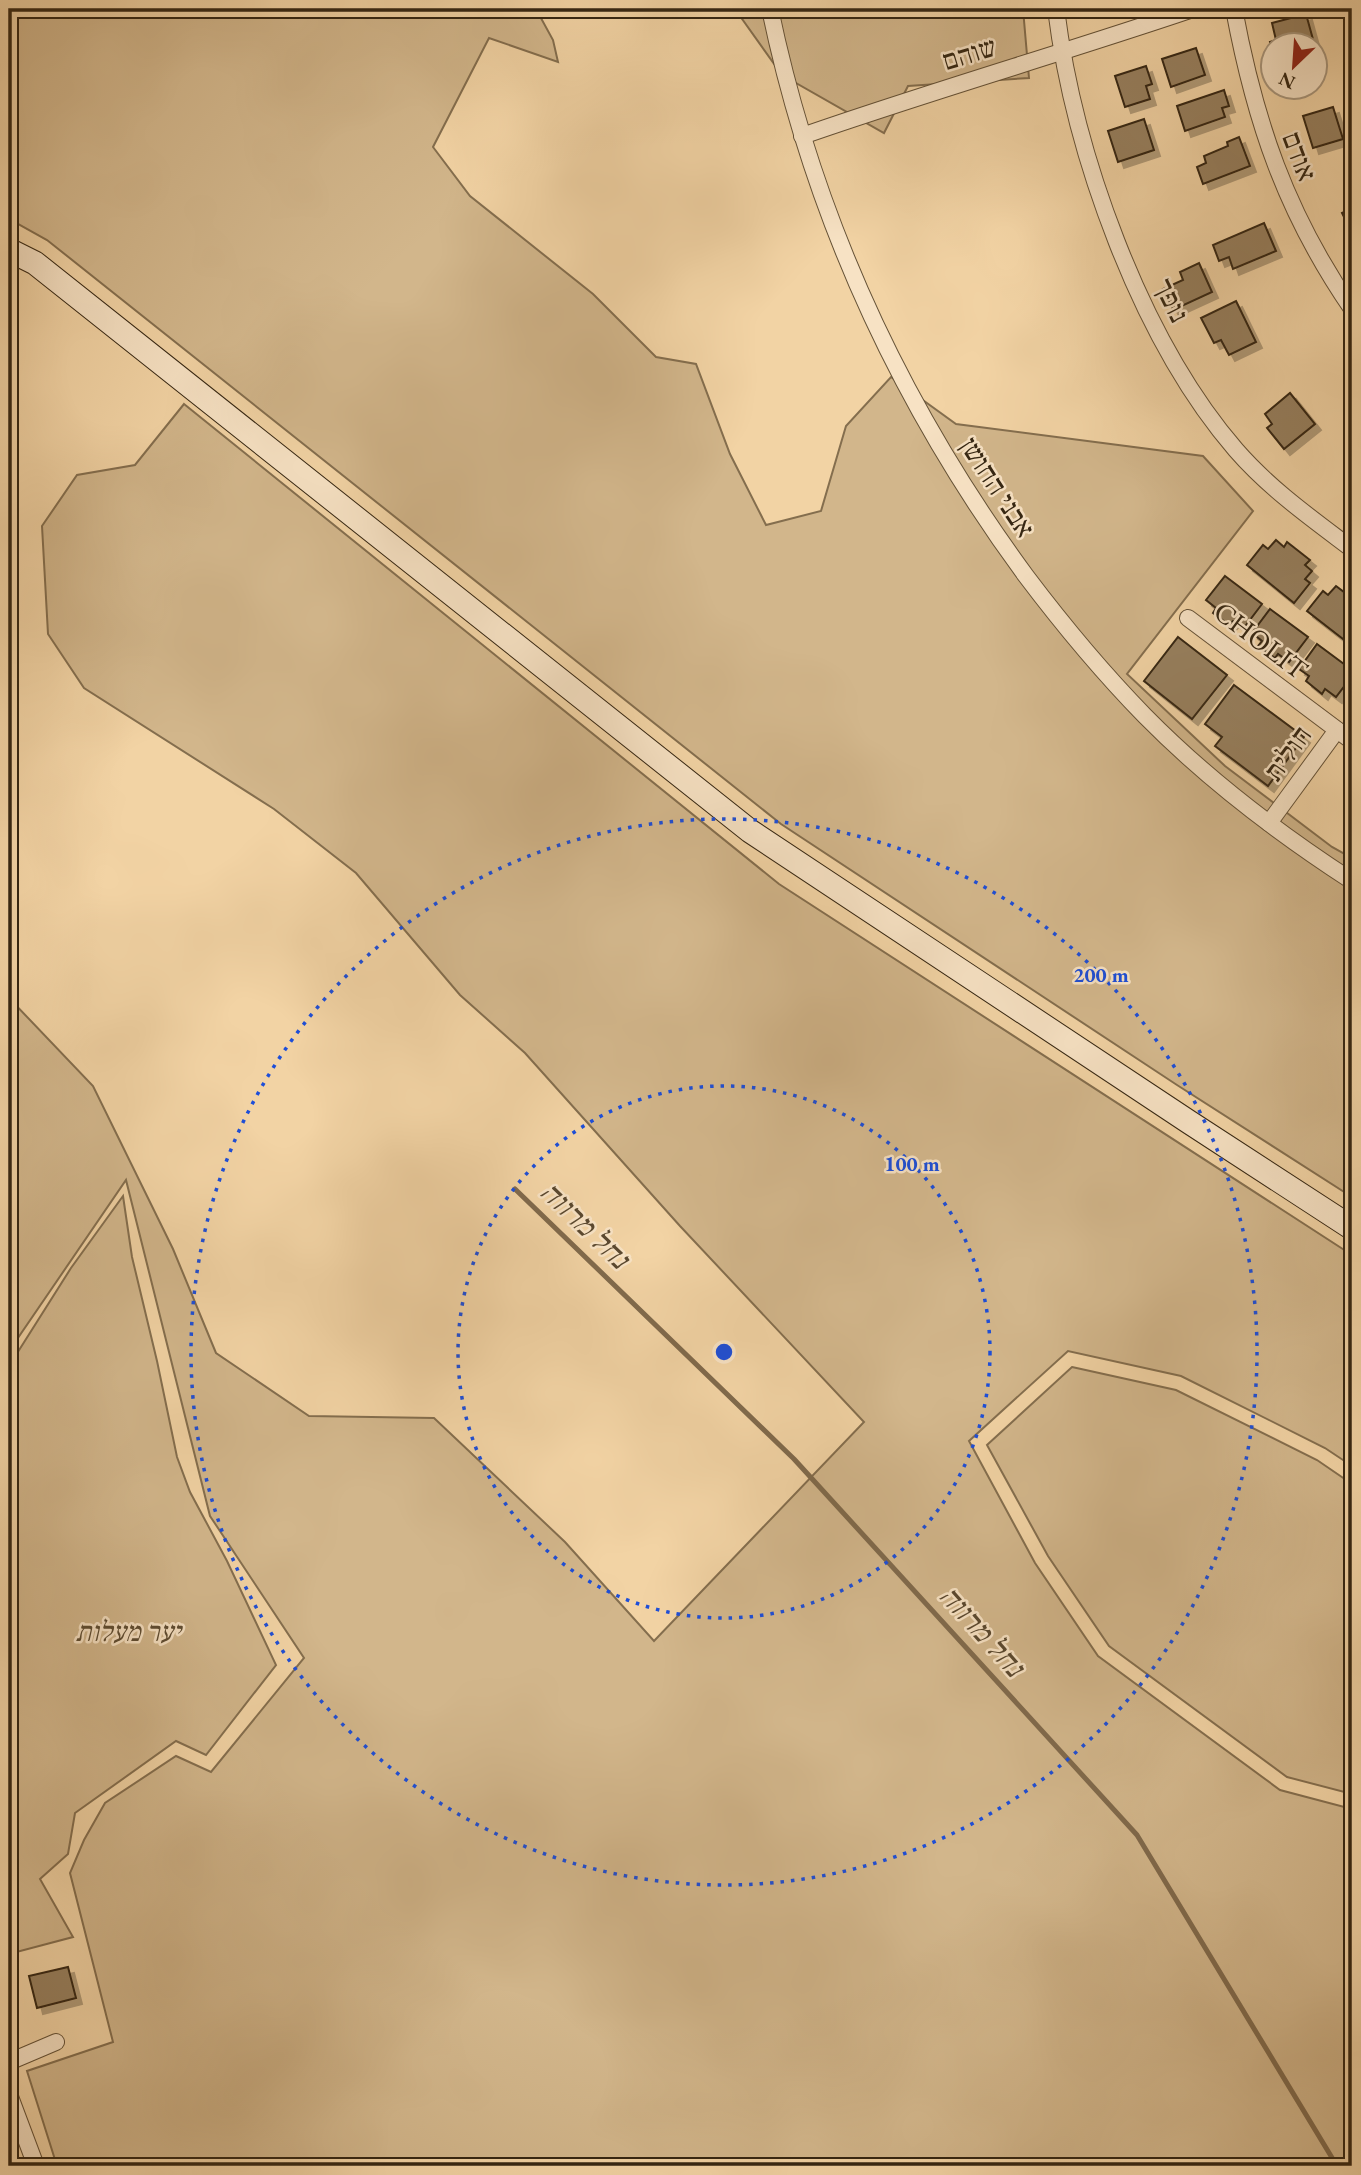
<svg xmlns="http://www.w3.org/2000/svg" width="1361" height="2175" font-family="'EB Garamond','Frank Ruhl Libre',serif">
  <defs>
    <filter id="shadow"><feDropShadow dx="6" dy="6" stdDeviation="0" flood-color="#0004"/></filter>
  </defs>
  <rect width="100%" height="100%" fill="#f2d3a4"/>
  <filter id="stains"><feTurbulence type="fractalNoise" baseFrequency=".00286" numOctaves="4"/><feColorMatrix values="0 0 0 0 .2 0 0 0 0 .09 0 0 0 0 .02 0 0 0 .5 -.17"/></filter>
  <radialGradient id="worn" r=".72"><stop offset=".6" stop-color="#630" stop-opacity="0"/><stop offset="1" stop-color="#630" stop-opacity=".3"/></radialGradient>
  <g fill="#d2b68b" stroke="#846e4e" stroke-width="2">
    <polygon points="21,9 536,9 553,40 558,62 489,38 433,147 470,196 593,294 656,357 696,364 730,454 766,525 821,511 846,426 891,377 956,424 1203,456 1253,511 1127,674 1225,766 1332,847 1352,858 1352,1197 1177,1085 781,824 47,240 9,219 9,22"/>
    <polygon points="735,9 1023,9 1029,78 908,86 884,133 782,75"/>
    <polygon points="184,404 779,884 1352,1255 1352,1466 1325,1448 1181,1376 1068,1351 969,1441 1035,1563 1098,1656 1280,1790 1352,1809 1352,2166 57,2166 27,2071 113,2042 70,1873 84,1840 105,1803 176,1756 211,1772 304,1658 210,1516 126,1180 9,1351 9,998 93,1086 173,1249 216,1353 309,1416 434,1418 565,1542 654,1641 864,1422 680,1226 525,1053 460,995 356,873 274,809 84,688 48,634 42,526 77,475 135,465"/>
    <polygon points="123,1196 132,1257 157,1361 177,1457 190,1492 227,1561 276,1665 206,1755 176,1741 75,1813 68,1854 40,1879 73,1937 9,1954 9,1366 71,1268"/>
    <polygon points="1072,1367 1176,1390 1317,1460 1352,1484 1352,1794 1287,1777 1109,1646 1048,1556 987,1445"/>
  </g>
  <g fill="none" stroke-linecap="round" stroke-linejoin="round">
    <polyline stroke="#806a4c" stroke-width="5" points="515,1189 794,1459 1137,1835 1337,2166"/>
  </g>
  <g fill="#97805e" stroke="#352612" stroke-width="2" filter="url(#shadow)">
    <polygon points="1341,9 1352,9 1352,28 1348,29"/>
    <polygon points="1306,14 1314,43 1306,46 1274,46 1273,54 1270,42 1276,40 1272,23"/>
    <polygon points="1196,48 1205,75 1171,87 1162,59"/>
    <polygon points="1146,66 1152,84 1146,86 1150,99 1125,107 1115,76"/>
    <polygon points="1224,90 1229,106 1222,108 1225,117 1185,131 1177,106"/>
    <polygon points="1333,107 1343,139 1313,148 1303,116"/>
    <polygon points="1144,119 1154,150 1118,162 1108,131"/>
    <polygon points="1239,137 1250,166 1203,184 1197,167 1206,163 1204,156 1228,146 1227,142"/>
    <polygon points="1352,208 1352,233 1342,213"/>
    <polygon points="1264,223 1276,251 1233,269 1229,257 1219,261 1213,245"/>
    <polygon points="1199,263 1212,292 1173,310 1163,289 1183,280 1180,272"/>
    <polygon points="1236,301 1256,342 1229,355 1221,340 1214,343 1201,318"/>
    <polygon points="1290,393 1315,424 1284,449 1267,428 1272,424 1265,414"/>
    <polygon points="1276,540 1284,547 1287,542 1310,560 1305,565 1312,571 1305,579 1310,583 1294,603 1247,565 1263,545 1268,549"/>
    <polygon points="1225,576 1262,604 1243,629 1233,621 1229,625 1213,613 1216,608 1206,600"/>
    <polygon points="1336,586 1344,592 1347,588 1352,591 1352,646 1307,611 1323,591 1328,595"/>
    <polygon points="1270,609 1308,637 1289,662 1278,654 1275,658 1258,646 1262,641 1252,633"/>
    <polygon points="1178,637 1227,675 1192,719 1144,681"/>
    <polygon points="1317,644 1352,670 1352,676 1336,697 1325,689 1322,694 1306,681 1309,676 1299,669"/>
    <polygon points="1234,685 1304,737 1268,786 1215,746 1222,737 1205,724"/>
    <polygon points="68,1967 76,1998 37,2008 29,1976"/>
  </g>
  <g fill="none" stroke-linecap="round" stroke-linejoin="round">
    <g stroke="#645136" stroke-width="18">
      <g id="minor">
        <path d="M770 9C813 215 901 406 1026 576 1063 625 1102 672 1145 716 1207 779 1278 833 1352 881"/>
        <path d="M1056 9C1074 153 1140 339 1236 450 1270 489 1311 518 1352 549"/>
        <path d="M1234 9C1255 122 1286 213 1352 309"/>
        <path d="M802 136C931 91 1063 53 1193 9"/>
        <polyline points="1188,618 1352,741"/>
        <polyline points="1269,823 1337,730"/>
        <polyline points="9,2062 56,2042"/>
        <polyline points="9,2094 36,2166"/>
      </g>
    </g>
    <g stroke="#352612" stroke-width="25">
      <polyline id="secondary" points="9,250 35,263 750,831 1189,1122 1352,1228"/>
    </g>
    <use href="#minor" stroke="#f7e2c4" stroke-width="16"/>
    <use href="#secondary" stroke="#f7e2c4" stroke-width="23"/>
  </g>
  <g fill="none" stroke="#1d4ed8" stroke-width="3.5" stroke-dasharray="3.5 7">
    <circle cx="724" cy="1352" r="266"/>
    <circle cx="724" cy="1352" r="533"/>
  </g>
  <g text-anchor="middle" stroke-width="5" stroke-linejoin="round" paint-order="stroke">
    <g font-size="28" fill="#352612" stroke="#f7e2c4">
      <text transform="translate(969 53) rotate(-17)" y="10">שוהם</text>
      <text transform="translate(1300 156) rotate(69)" y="10">אודם</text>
      <text transform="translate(1172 300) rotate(64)" y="10">נופך</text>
      <text transform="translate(998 487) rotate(57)" y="10">אבני החושן</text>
      <text transform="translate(1261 640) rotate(37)" y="10">CHOLIT</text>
      <text transform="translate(1287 753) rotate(-54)" y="10">חולית</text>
    </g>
    <g font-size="28" font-style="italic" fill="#5c4a30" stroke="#f7e2c4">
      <text x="128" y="1641">יער מעלות</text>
    </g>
    <g font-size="30" font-style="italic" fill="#5a482f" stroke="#f7e2c4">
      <text transform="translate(585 1225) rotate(44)" y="10">נחל מרווה</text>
      <text transform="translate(982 1631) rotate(48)" y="10">נחל מרווה</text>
    </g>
  </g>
  <circle cx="724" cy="1352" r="10" fill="#1d4ed8" stroke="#f7e2c4" stroke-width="3.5"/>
  <g font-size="21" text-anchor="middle" font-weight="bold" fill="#1d4ed8" stroke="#f7e2c4" stroke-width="5" stroke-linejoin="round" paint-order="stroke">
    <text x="1101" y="982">200 m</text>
    <text x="912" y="1171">100 m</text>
  </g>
  <rect width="1361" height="2175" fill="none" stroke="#f2d3a4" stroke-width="35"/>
  <rect x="10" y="10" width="1340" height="2154" fill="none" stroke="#352612" stroke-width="3.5"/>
  <rect x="18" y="18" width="1326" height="2140" fill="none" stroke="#352612" stroke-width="2"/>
  <g transform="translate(1294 66) rotate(205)"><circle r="33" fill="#f7e2c4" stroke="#a9977d" stroke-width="2"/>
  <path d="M0-5L12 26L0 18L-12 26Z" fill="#8f2418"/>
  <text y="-10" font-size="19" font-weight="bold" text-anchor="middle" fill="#352612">N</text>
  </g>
  <rect width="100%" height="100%" filter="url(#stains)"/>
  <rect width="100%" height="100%" fill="url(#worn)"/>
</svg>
